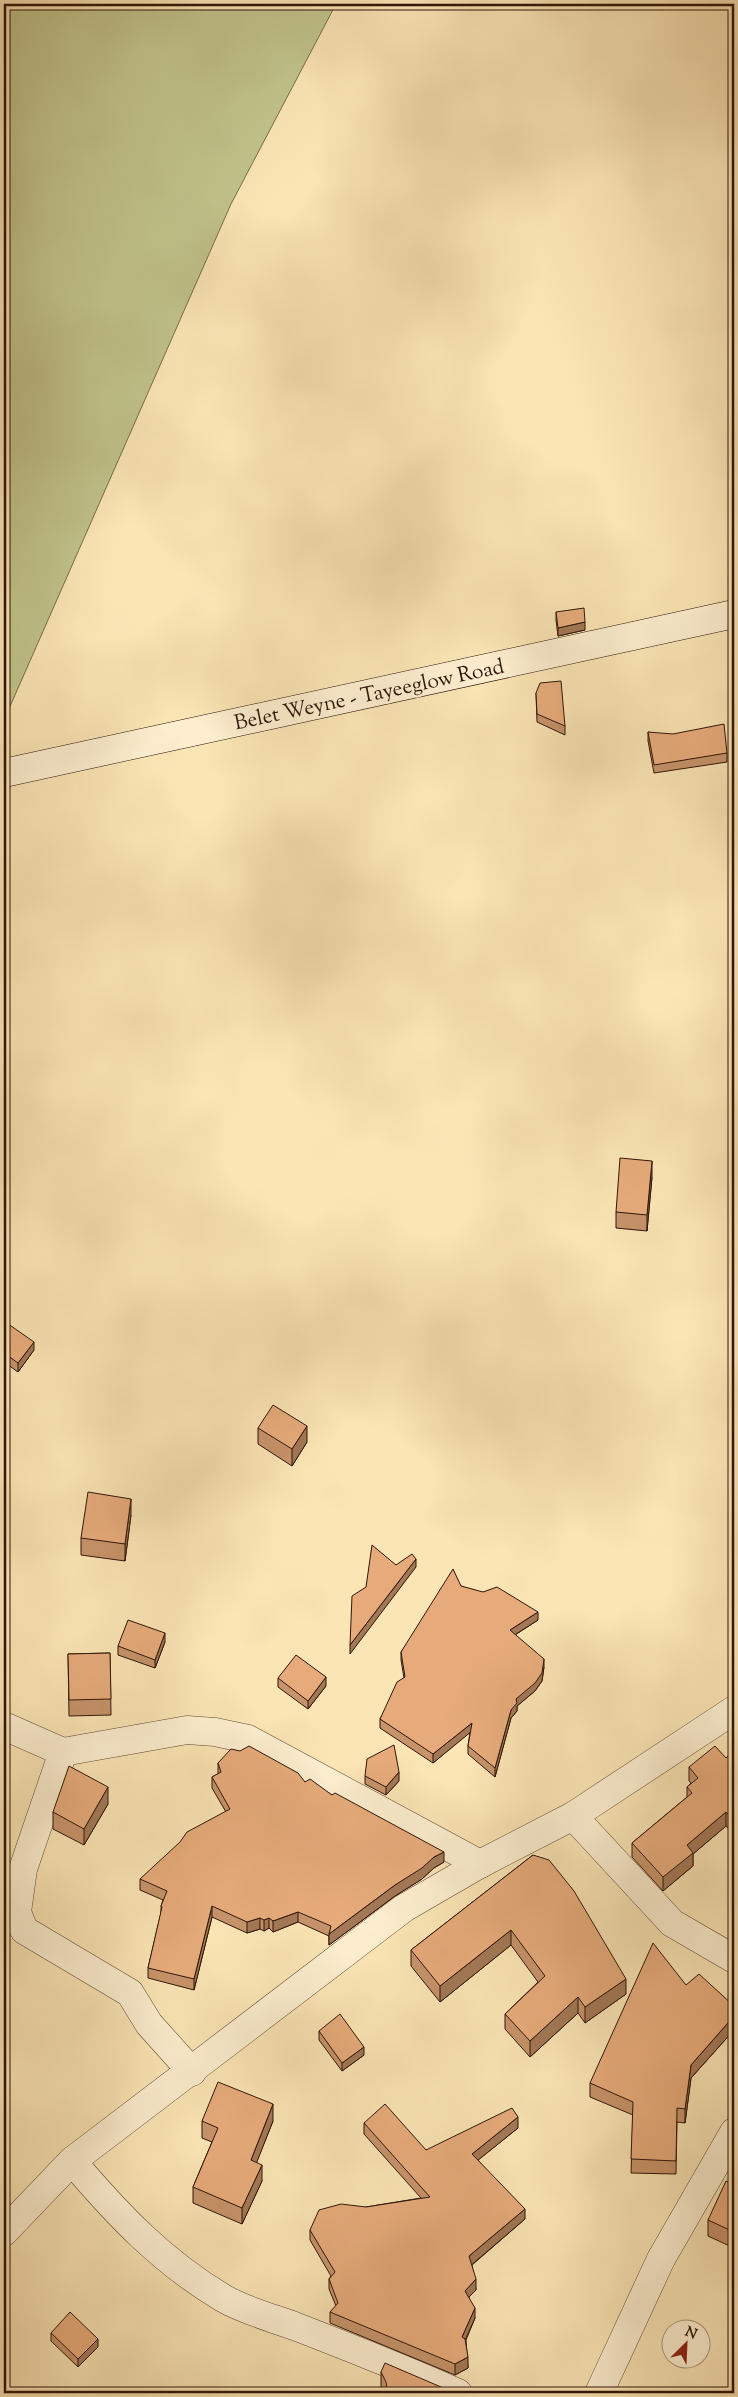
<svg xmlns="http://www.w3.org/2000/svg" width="738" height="2397" font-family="'Sorts Mill Goudy',serif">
  <rect width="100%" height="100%" fill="#fbe5b5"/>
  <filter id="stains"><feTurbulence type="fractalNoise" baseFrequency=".004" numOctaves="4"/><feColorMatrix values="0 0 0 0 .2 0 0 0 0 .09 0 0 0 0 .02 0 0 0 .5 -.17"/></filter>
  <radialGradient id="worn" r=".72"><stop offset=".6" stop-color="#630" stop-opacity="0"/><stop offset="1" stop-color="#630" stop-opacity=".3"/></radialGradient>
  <polygon fill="#c1c38c" stroke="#786c4a" points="4,4 336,4 231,204 4,720"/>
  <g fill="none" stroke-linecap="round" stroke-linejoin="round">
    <g stroke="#614933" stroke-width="29">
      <g id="street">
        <polyline points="4,1726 63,1752 187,1730 215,1732 248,1739 480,1864"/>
        <polyline points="63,1752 23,1869 17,1912 24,1930 130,1993 149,2024 192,2072"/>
        <polyline points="573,1816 672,1923 734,1959"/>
        <path d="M72 2161C117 2214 161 2261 223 2298 245 2311 273 2318 297 2327 351 2348 405 2369 458 2393"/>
        <polyline points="4,2232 72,2161 404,1908 480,1864 573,1816 734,1710"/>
        <polyline points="599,2393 661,2259 734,2132"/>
      </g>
    </g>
    <g stroke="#2e1508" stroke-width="29">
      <polyline id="secondary" points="4,773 734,614"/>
    </g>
    <use href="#street" stroke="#fceecf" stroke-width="28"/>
    <use href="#secondary" stroke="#fceecf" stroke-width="28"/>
  </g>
  <g fill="#c7936a" stroke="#2e1508">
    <polygon points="556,612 585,630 558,636 556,620"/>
    <polygon points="536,693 565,726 565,735 537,722"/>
    <polygon points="648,732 727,753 727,762 654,773 648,741"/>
    <polygon points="652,1177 647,1231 616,1228 616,1212"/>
    <polygon points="4,1321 34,1350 18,1372 4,1362"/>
    <polygon points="258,1428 307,1442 292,1466 258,1444"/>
    <polygon points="131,1515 125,1561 81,1555 81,1538"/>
    <polygon points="461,1586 538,1620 515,1635 544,1667 542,1681 535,1691 517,1706 517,1711 511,1718 495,1777 468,1754 468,1746 470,1732 433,1763 380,1728 380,1719 404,1678 401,1660 401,1652"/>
    <polygon points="165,1642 155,1668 118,1655 118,1646"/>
    <polygon points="110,1653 111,1715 69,1716 68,1654"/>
    <polygon points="278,1678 326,1686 308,1709 278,1687"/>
    <polygon points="734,1751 734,1835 726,1826 693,1854 693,1866 663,1891 632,1857 632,1843 687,1797 687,1787 691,1783 689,1781 689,1767 726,1758"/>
    <polygon points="218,1763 305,1782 332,1795 444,1862 434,1868 422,1879 395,1896 329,1945 329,1936 298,1922 273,1932 269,1928 264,1931 260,1929 247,1933 212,1917 194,1990 148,1978 148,1968 161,1913 161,1906 163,1900 140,1890 140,1879 226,1812 212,1788 212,1777 218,1774"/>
    <polygon points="365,1776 399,1781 386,1795 365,1784"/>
    <polygon points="108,1804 84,1845 53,1829 53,1812"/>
    <polygon points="533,1855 626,1994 585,2023 578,2013 530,2057 505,2029 505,2014 538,1982 511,1945 440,2002 411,1966 411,1950"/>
    <polygon points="686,1985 734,2006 734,2030 691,2078 685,2123 677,2122 676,2174 631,2173 633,2115 590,2097 590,2083"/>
    <polygon points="319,2031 364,2055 342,2071 319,2040"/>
    <polygon points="202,2121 273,2121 256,2163 262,2181 242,2224 193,2203 193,2187 212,2142 202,2138"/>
    <polygon points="364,2123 426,2150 518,2128 478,2160 525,2219 472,2265 476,2290 469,2297 475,2318 466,2340 468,2368 455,2375 330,2323 330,2312 336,2306 329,2289 329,2279 331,2276 310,2240 310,2230 366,2207 421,2198 364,2134"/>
    <polygon points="734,2185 734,2248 708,2236 708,2220"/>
    <polygon points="51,2333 98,2347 78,2367 51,2341"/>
    <polygon points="381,2372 455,2393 384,2393 381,2387"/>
  </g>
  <g fill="#a27856" stroke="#2e1508">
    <polygon points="585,622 585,630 558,636 558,628"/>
    <polygon points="652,1161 652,1177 647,1231 647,1215"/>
    <polygon points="34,1342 34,1350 18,1372 18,1363"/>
    <polygon points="307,1426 307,1442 292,1466 292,1449"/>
    <polygon points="131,1499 131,1515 125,1561 125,1544"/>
    <polygon points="416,1559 416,1567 350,1654 350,1645"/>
    <polygon points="538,1612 538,1620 510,1638 510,1630"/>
    <polygon points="165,1633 165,1642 155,1668 155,1660"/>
    <polygon points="544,1659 544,1667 542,1681 535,1691 517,1706 517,1711 511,1718 495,1777 495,1768 511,1710 516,1699"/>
    <polygon points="326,1677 326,1686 308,1709 308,1701"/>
    <polygon points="472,1723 472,1731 433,1763 433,1754"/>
    <polygon points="399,1772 399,1781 386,1795 386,1787"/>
    <polygon points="108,1787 108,1804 84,1845 84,1829"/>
    <polygon points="726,1812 726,1826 693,1854 693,1866 663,1891 663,1877 687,1845"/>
    <polygon points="444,1852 444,1862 434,1868 422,1879 395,1896 329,1945 329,1934 395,1885 434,1857"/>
    <polygon points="212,1906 212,1917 194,1990 194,1979"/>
    <polygon points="298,1912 298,1922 273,1932 273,1921"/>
    <polygon points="260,1918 260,1929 247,1933 247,1922"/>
    <polygon points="269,1918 269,1928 264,1931 264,1920"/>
    <polygon points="511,1930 511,1945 440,2002 440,1986"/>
    <polygon points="626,1979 626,1994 585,2023 585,2007"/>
    <polygon points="578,1997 578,2013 530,2057 530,2041"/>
    <polygon points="734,2016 734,2030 691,2078 685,2123 685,2109 691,2065"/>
    <polygon points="364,2047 364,2055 342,2071 342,2063"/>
    <polygon points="273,2104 273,2121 251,2177 251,2160"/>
    <polygon points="518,2117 518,2128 472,2165 472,2154"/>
    <polygon points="262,2165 262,2181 242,2224 242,2208"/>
    <polygon points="525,2209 525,2219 469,2267 469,2256"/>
    <polygon points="476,2279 476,2290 465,2301 465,2291"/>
    <polygon points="475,2308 475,2318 462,2347 462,2337"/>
    <polygon points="98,2339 98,2347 78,2367 78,2359"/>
    <polygon points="468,2357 468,2368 455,2375 455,2364"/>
  </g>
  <g fill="#e7ab7b" stroke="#2e1508">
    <polygon points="584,608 585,622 558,628 556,612"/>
    <polygon points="561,681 565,726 537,714 536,693 540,683"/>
    <polygon points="724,724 727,753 654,765 648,732 673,734"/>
    <polygon points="620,1158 652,1161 647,1215 616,1212"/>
    <polygon points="4,1321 34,1342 18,1363 4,1353"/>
    <polygon points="273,1405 307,1426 292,1449 258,1428"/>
    <polygon points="88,1492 131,1499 125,1544 81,1538"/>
    <polygon points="372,1545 396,1565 412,1554 416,1559 350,1645 352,1596 366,1587"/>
    <polygon points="453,1569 461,1586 483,1592 497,1587 538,1612 510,1630 544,1659 542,1673 535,1683 516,1699 517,1703 511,1710 495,1768 468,1746 472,1723 433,1754 380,1719 397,1682 405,1677 401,1652"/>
    <polygon points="128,1620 165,1633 155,1660 118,1646"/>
    <polygon points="110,1653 111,1699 69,1700 68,1654"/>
    <polygon points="296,1655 326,1677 308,1701 278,1678"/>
    <polygon points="394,1745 399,1772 386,1787 365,1776 367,1759"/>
    <polygon points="249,1746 298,1773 305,1782 310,1779 332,1795 335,1793 444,1852 434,1857 422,1868 395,1885 329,1934 331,1926 298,1912 273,1921 269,1918 264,1920 260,1918 247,1922 212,1906 194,1979 148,1968 162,1907 161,1906 167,1891 140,1879 180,1842 187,1832 230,1809 212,1777 221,1772 218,1763 231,1749 240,1751"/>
    <polygon points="715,1746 726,1758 734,1751 734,1821 726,1812 687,1845 693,1853 663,1877 632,1843 692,1793 687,1787 698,1778 689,1767"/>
    <polygon points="69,1766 108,1787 84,1829 53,1812"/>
    <polygon points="533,1855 549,1860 574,1891 626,1979 585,2007 578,1997 530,2041 505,2014 545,1976 511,1930 440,1986 411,1950"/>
    <polygon points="653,1943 686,1985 699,1974 734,2006 734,2016 691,2065 685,2109 677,2108 676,2161 631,2159 633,2102 590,2083"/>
    <polygon points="340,2014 364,2047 342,2063 319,2031"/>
    <polygon points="218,2082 273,2104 251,2160 262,2165 242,2208 193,2187 218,2128 202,2121"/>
    <polygon points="385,2104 426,2150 512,2108 518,2117 472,2154 525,2209 469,2256 476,2279 465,2291 475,2308 462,2337 465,2339 468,2357 455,2364 330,2312 338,2303 329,2279 335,2272 310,2230 319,2210 341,2204 366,2207 430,2197 364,2123"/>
    <polygon points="726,2181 734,2185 734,2232 708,2220"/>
    <polygon points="70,2312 98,2339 78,2359 51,2333"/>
    <polygon points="385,2363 455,2393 388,2393 386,2382 381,2372"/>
  </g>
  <g text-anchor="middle" stroke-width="4.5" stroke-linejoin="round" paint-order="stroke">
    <g font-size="21" fill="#2e1508" stroke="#fceecf">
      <text transform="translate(369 694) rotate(-12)" y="7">Belet Weyne - Tayeeglow Road</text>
    </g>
  </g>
  <rect width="738" height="2397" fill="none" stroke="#fbe5b5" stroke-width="20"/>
  <rect x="5" y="5" width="728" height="2387" fill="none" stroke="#2e1508" stroke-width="2.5"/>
  <rect x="10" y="10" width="718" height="2377" fill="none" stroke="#2e1508"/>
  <g transform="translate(686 2344) rotate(24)"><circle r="24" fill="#fceecf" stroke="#aa977f"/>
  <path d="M0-4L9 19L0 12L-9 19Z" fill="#8f2418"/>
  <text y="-8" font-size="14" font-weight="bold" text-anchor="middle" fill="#2e1508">N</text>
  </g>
  <rect width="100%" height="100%" filter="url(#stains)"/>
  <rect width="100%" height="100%" fill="url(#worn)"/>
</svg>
